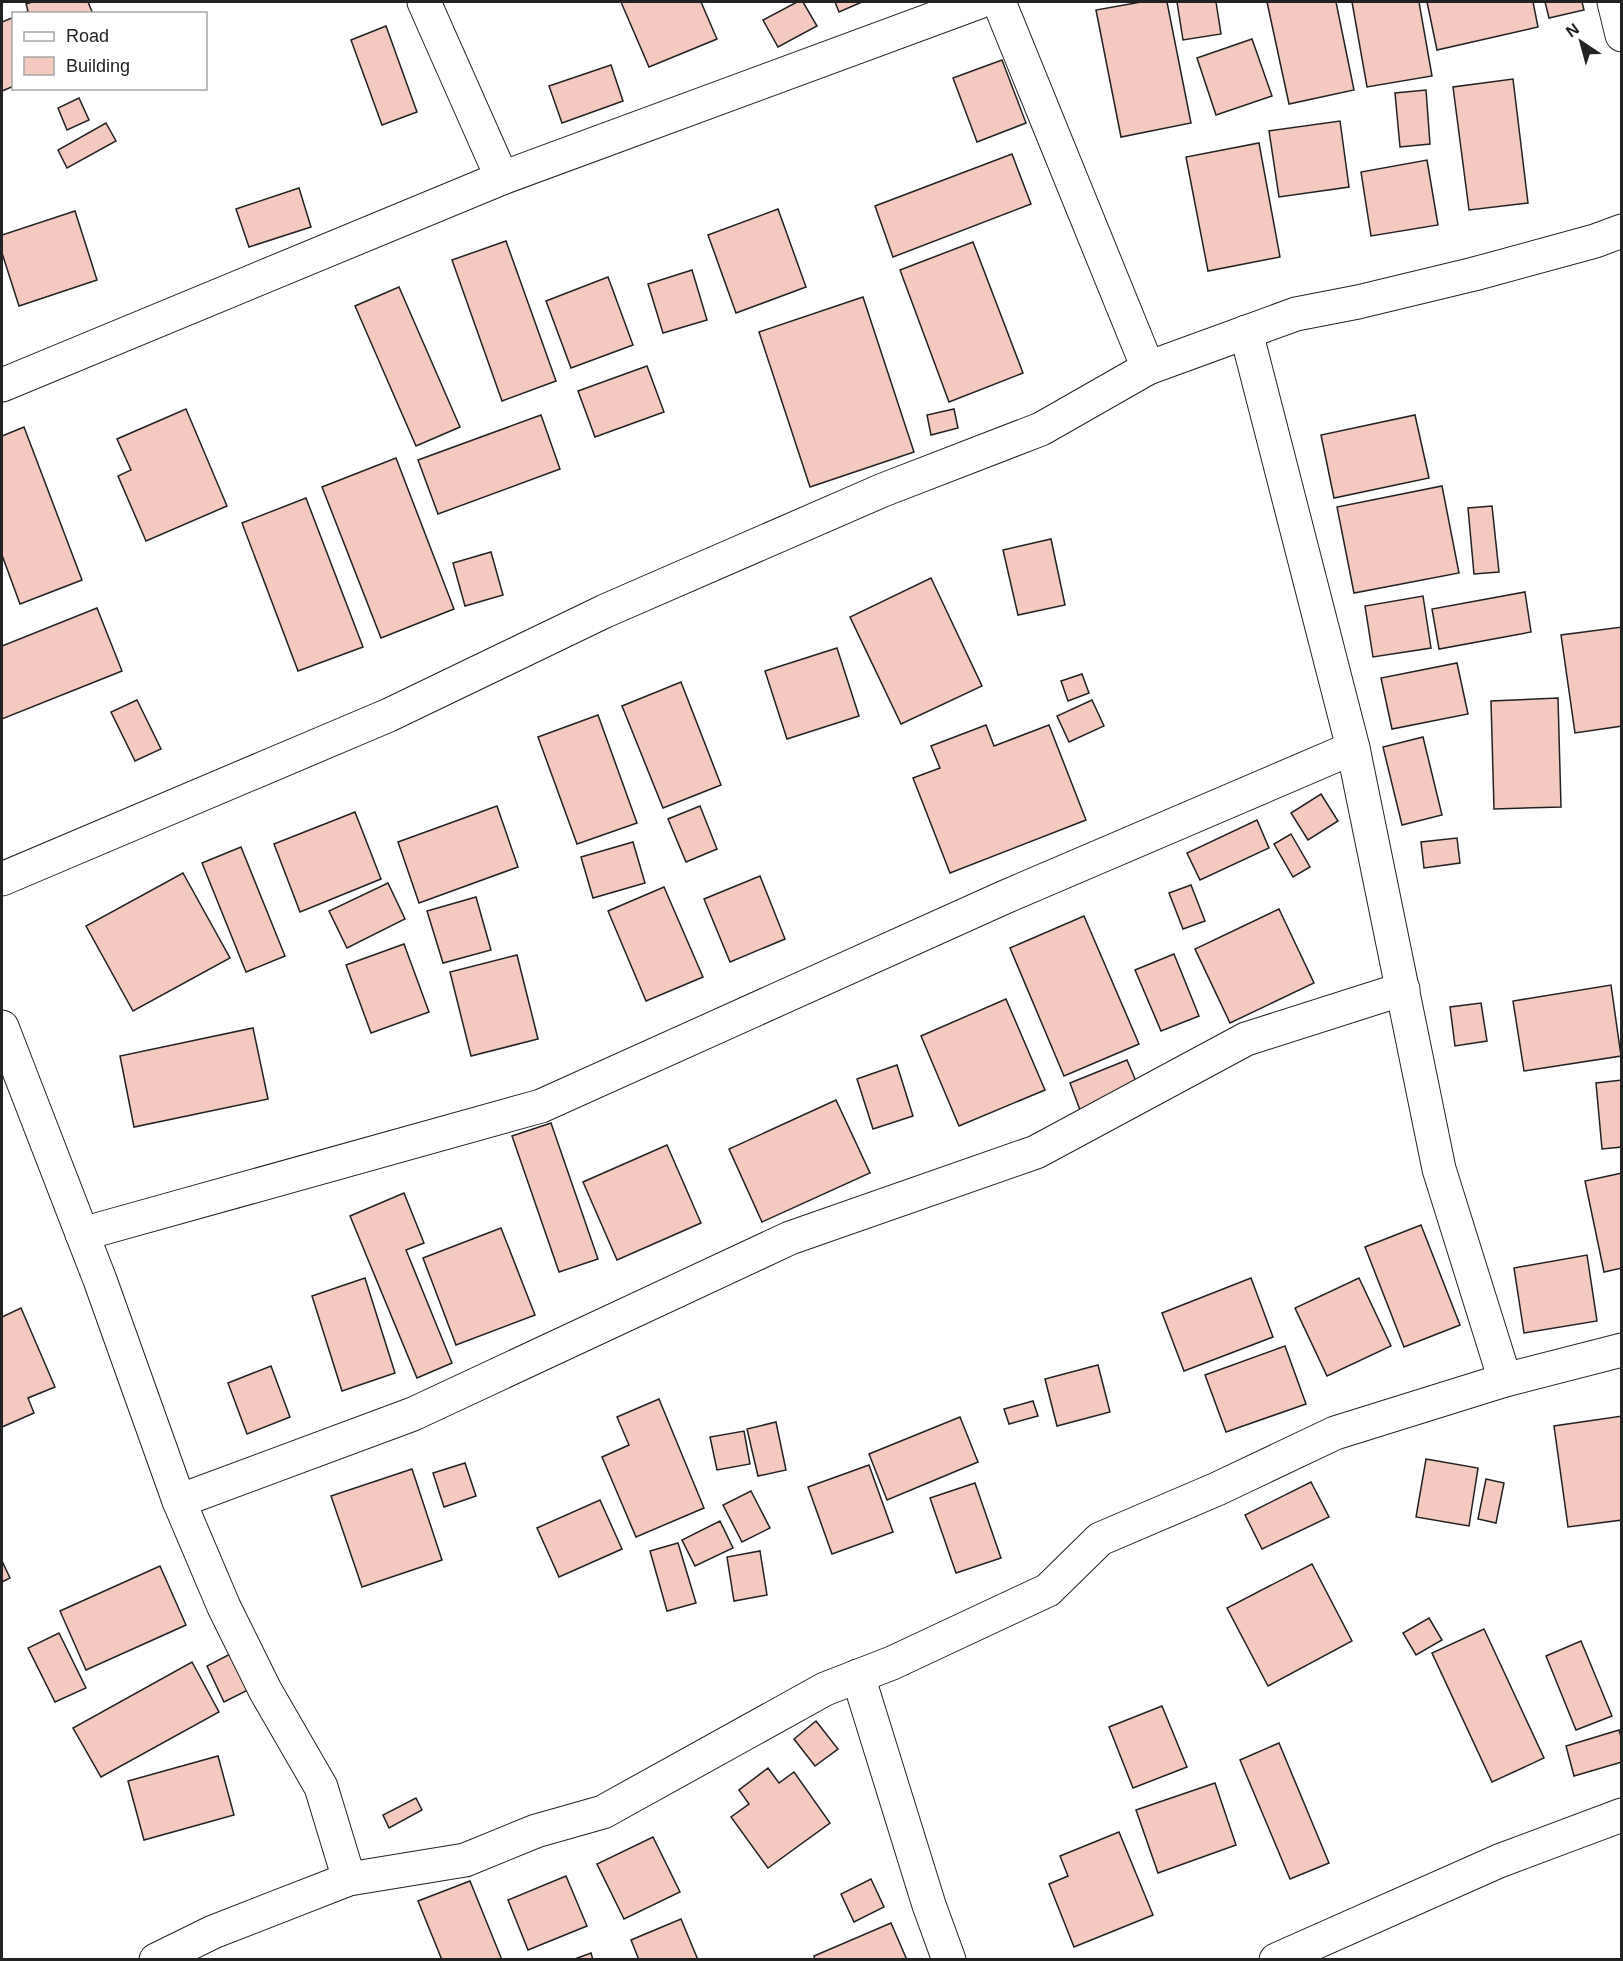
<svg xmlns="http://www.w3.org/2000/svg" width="1623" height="1961" font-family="Arial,sans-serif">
  <rect width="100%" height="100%" fill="#fff"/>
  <g fill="#f3c9c0" stroke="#222" stroke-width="1.5">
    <polygon points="32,2 88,2 93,14 22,14 28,11 26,4"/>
    <polygon points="621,2 701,2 717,39 649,67"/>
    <polygon points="797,2 803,2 817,26 778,47 763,20"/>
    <polygon points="835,2 862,2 839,12"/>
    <polygon points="1141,2 1167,2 1191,123 1121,137 1096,10"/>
    <polygon points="1177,2 1216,2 1221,34 1183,40"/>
    <polygon points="1267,2 1336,2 1354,90 1289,104"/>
    <polygon points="1352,2 1419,2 1432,76 1367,87"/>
    <polygon points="1427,2 1533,2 1538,27 1437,50"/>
    <polygon points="1545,2 1582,2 1584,10 1549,18"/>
    <polygon points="14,17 14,86 2,91 2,22"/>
    <polygon points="386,26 417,112 382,125 351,40"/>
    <polygon points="1252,39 1272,96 1216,115 1197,58"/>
    <polygon points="1002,60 1026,123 977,142 953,78"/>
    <polygon points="611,65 623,101 562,123 549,86"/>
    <polygon points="1513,79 1528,203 1469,210 1453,87"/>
    <polygon points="1426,90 1430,144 1400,147 1395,93"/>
    <polygon points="79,98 89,120 67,130 58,108"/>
    <polygon points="1340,121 1349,187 1279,197 1269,131"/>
    <polygon points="106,123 116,141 67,168 58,150"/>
    <polygon points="1259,143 1280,257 1208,271 1186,157"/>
    <polygon points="1012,154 1031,204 893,257 875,206"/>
    <polygon points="1427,160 1438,225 1371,236 1361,172"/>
    <polygon points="299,188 311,227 249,247 236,209"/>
    <polygon points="778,209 806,287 736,313 708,235"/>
    <polygon points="75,211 97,280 19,306 2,253 2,235"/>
    <polygon points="506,241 556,381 502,401 452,260"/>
    <polygon points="973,242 1023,373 949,402 900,270"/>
    <polygon points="692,270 707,320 663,333 648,284"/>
    <polygon points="608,277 633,345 571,368 546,301"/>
    <polygon points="399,287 460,427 416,446 355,306"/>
    <polygon points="863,297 914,452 810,487 759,332"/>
    <polygon points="647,366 664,412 595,437 578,391"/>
    <polygon points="186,409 227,506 146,541 118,476 131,470 117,439"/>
    <polygon points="954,409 958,428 931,435 927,415"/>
    <polygon points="541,415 560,469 438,514 418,460"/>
    <polygon points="1415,415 1429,478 1334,498 1321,435"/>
    <polygon points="24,427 82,580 20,604 2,555 2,436"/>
    <polygon points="396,458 454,609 381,638 322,487"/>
    <polygon points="1442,486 1459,573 1354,593 1337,507"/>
    <polygon points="306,498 363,647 298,671 242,523"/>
    <polygon points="1492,506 1499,572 1474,574 1468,508"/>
    <polygon points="1051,539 1065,605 1018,615 1003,550"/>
    <polygon points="491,552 503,595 465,606 453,563"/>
    <polygon points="931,578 982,686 901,724 850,617"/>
    <polygon points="1525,592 1531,632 1439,649 1432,609"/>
    <polygon points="1423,596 1431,648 1373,657 1365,606"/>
    <polygon points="97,608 122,671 2,719 2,646"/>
    <polygon points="1622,627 1622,726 1575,733 1561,635"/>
    <polygon points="837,648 859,716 787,739 765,671"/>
    <polygon points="1457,663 1468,714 1392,729 1381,678"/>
    <polygon points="1082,674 1089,693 1068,701 1061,681"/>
    <polygon points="681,682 721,785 663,808 622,706"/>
    <polygon points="1558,698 1561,807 1494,809 1491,701"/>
    <polygon points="137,700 161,749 135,761 111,712"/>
    <polygon points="1092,700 1104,726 1069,742 1057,716"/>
    <polygon points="598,715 637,823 577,844 538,737"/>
    <polygon points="986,725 994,746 1049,725 1086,820 950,873 913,778 940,768 931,746"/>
    <polygon points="1423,737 1442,815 1402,825 1383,747"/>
    <polygon points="1321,794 1338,821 1308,840 1291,813"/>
    <polygon points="497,806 518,867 419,903 398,842"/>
    <polygon points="700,806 717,849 686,862 668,819"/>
    <polygon points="355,812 381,879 300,912 274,844"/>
    <polygon points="1257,820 1269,848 1200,880 1187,853"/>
    <polygon points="1291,834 1310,867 1293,877 1274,844"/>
    <polygon points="1457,838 1460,863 1424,868 1421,842"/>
    <polygon points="633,842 645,883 593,898 581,857"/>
    <polygon points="241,847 285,956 246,972 202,863"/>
    <polygon points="183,873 230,958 133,1011 86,926"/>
    <polygon points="760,876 785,939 730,962 704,899"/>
    <polygon points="388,883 405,919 347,948 329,911"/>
    <polygon points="1191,885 1205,921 1183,929 1169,893"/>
    <polygon points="664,887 703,977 646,1001 608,911"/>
    <polygon points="476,897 491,950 443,963 427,911"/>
    <polygon points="1279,909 1314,983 1230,1023 1195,949"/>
    <polygon points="1084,916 1139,1044 1064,1076 1010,948"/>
    <polygon points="404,944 429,1012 371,1033 346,965"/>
    <polygon points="1174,954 1199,1016 1161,1031 1135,970"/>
    <polygon points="517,955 538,1039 471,1056 450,972"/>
    <polygon points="1611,985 1621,1056 1524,1071 1513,1001"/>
    <polygon points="1006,999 1045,1090 959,1126 921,1036"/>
    <polygon points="1481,1003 1487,1041 1455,1046 1450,1007"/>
    <polygon points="253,1028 268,1099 134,1127 120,1056"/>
    <polygon points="1127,1060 1138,1086 1080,1110 1070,1083"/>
    <polygon points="897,1065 913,1116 873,1129 857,1079"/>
    <polygon points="1622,1080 1622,1147 1602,1149 1596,1083"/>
    <polygon points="836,1100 870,1173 762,1222 729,1149"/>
    <polygon points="551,1123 598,1259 559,1272 512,1136"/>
    <polygon points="667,1145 701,1223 617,1260 583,1182"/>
    <polygon points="1622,1173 1622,1268 1604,1272 1585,1181"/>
    <polygon points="404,1193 424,1243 406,1250 452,1363 417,1378 350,1216"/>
    <polygon points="1421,1225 1460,1325 1404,1347 1365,1247"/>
    <polygon points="501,1228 535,1315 456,1345 423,1258"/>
    <polygon points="1587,1255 1597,1321 1524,1333 1514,1268"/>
    <polygon points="365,1278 395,1373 342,1391 312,1296"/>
    <polygon points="1251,1278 1273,1337 1184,1371 1162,1313"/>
    <polygon points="1359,1278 1391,1346 1327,1376 1295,1308"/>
    <polygon points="21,1308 55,1387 28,1398 34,1413 2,1427 2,1317"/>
    <polygon points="1285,1346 1306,1404 1226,1432 1205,1375"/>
    <polygon points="1098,1365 1110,1412 1057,1426 1045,1379"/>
    <polygon points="271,1366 290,1417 247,1434 228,1383"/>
    <polygon points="659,1399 704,1508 636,1537 602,1457 629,1445 617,1417"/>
    <polygon points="1033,1401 1038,1416 1009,1424 1004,1409"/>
    <polygon points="1622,1416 1622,1520 1568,1527 1554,1426"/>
    <polygon points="960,1417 978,1462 887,1500 869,1454"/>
    <polygon points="776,1422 786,1470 758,1476 747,1429"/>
    <polygon points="744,1431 750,1464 717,1470 710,1437"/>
    <polygon points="1426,1459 1478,1468 1469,1526 1416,1517"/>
    <polygon points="465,1463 476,1496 444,1507 433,1473"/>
    <polygon points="869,1465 893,1532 832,1554 808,1487"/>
    <polygon points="412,1469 442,1560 362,1587 331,1496"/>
    <polygon points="1486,1479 1504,1483 1496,1523 1478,1519"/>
    <polygon points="1311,1482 1329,1517 1262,1549 1245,1515"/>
    <polygon points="975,1483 1001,1558 956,1573 930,1498"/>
    <polygon points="751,1491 770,1528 742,1542 723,1505"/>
    <polygon points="600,1500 622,1549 559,1577 537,1528"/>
    <polygon points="720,1521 733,1548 695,1566 682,1540"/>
    <polygon points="678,1543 696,1603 667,1611 650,1551"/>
    <polygon points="760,1551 767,1595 734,1601 727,1557"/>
    <polygon points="2,1561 10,1578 2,1582"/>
    <polygon points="1312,1564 1352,1641 1268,1686 1227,1608"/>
    <polygon points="160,1566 186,1625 86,1670 60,1611"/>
    <polygon points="1429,1618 1442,1640 1416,1655 1403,1633"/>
    <polygon points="1484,1629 1544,1758 1492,1782 1432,1653"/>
    <polygon points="59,1633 86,1688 55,1702 28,1648"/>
    <polygon points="1581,1641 1612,1716 1576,1730 1546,1656"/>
    <polygon points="234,1652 252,1688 224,1702 207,1666"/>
    <polygon points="192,1662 219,1712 101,1777 73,1728"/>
    <polygon points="1162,1706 1187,1767 1133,1788 1109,1727"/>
    <polygon points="816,1721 838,1749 815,1766 794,1739"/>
    <polygon points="1619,1730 1622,1740 1622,1762 1574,1776 1566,1746"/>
    <polygon points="1279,1743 1329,1863 1290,1879 1240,1760"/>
    <polygon points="218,1756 234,1815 144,1840 128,1781"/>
    <polygon points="768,1768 779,1783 794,1772 830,1823 768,1868 731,1817 749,1804 739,1790"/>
    <polygon points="1215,1783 1236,1845 1158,1873 1136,1810"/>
    <polygon points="416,1798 422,1810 389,1828 383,1815"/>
    <polygon points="1119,1832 1153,1915 1074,1947 1049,1884 1068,1876 1060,1856"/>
    <polygon points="653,1837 680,1892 624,1919 597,1864"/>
    <polygon points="566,1876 587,1926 528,1950 508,1900"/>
    <polygon points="871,1879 884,1907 854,1922 841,1894"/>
    <polygon points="470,1881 502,1960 442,1960 418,1901"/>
    <polygon points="681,1919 698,1960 639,1960 631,1940"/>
    <polygon points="891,1923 907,1960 815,1960 814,1956"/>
    <polygon points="591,1953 593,1960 572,1960"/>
  </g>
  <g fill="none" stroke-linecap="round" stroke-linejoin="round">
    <g stroke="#222" stroke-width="35">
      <g id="minor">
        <polyline points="424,2 502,178"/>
        <polyline points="999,2 1148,368"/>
        <polyline points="1614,2 1622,35"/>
        <polyline points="1246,332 1353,748 1439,1169 1505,1380"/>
        <polyline points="2,385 502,178 979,2"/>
        <polyline points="2,879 389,715 605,611 883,490 1041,429 1148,368 1296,314 1358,302 1474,274 1595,241 1622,231"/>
        <polyline points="2,1027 100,1280 179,1501 224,1607 265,1690 321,1787 349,1879"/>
        <polyline points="82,1234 541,1106 1005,897 1353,748"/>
        <polyline points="179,1501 413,1414 790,1238 1036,1152 1246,1039 1403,989"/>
        <polyline points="858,1676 929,1905 949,1960"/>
        <polyline points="156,1960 213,1932 349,1879 465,1860 536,1831 603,1812 825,1689 892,1663 1048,1590 1100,1539 1217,1489 1335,1433 1505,1380 1622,1350"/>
        <polyline points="1276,1960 1499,1861 1622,1815"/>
      </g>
    </g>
    <use href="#minor" stroke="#fff" stroke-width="33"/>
  </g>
  <rect width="1623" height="1961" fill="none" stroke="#222222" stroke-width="6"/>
  <rect x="12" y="12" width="195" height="78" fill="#ffffff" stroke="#a7a7a7" stroke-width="1.5"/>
  <rect x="24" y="32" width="30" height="9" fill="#ffffff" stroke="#a7a7a7" stroke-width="1.5"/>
  <text x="66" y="42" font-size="18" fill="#222222">Road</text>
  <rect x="24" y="57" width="30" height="18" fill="#f3c9c0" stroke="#a7a7a7" stroke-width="1.5"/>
  <text x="66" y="72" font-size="18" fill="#222222">Building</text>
  <g transform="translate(1581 42) rotate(324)" stroke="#ffffff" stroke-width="4.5" paint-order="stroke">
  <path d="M0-4.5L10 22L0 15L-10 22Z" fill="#222222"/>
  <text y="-9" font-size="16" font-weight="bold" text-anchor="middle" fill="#222222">N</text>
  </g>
</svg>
